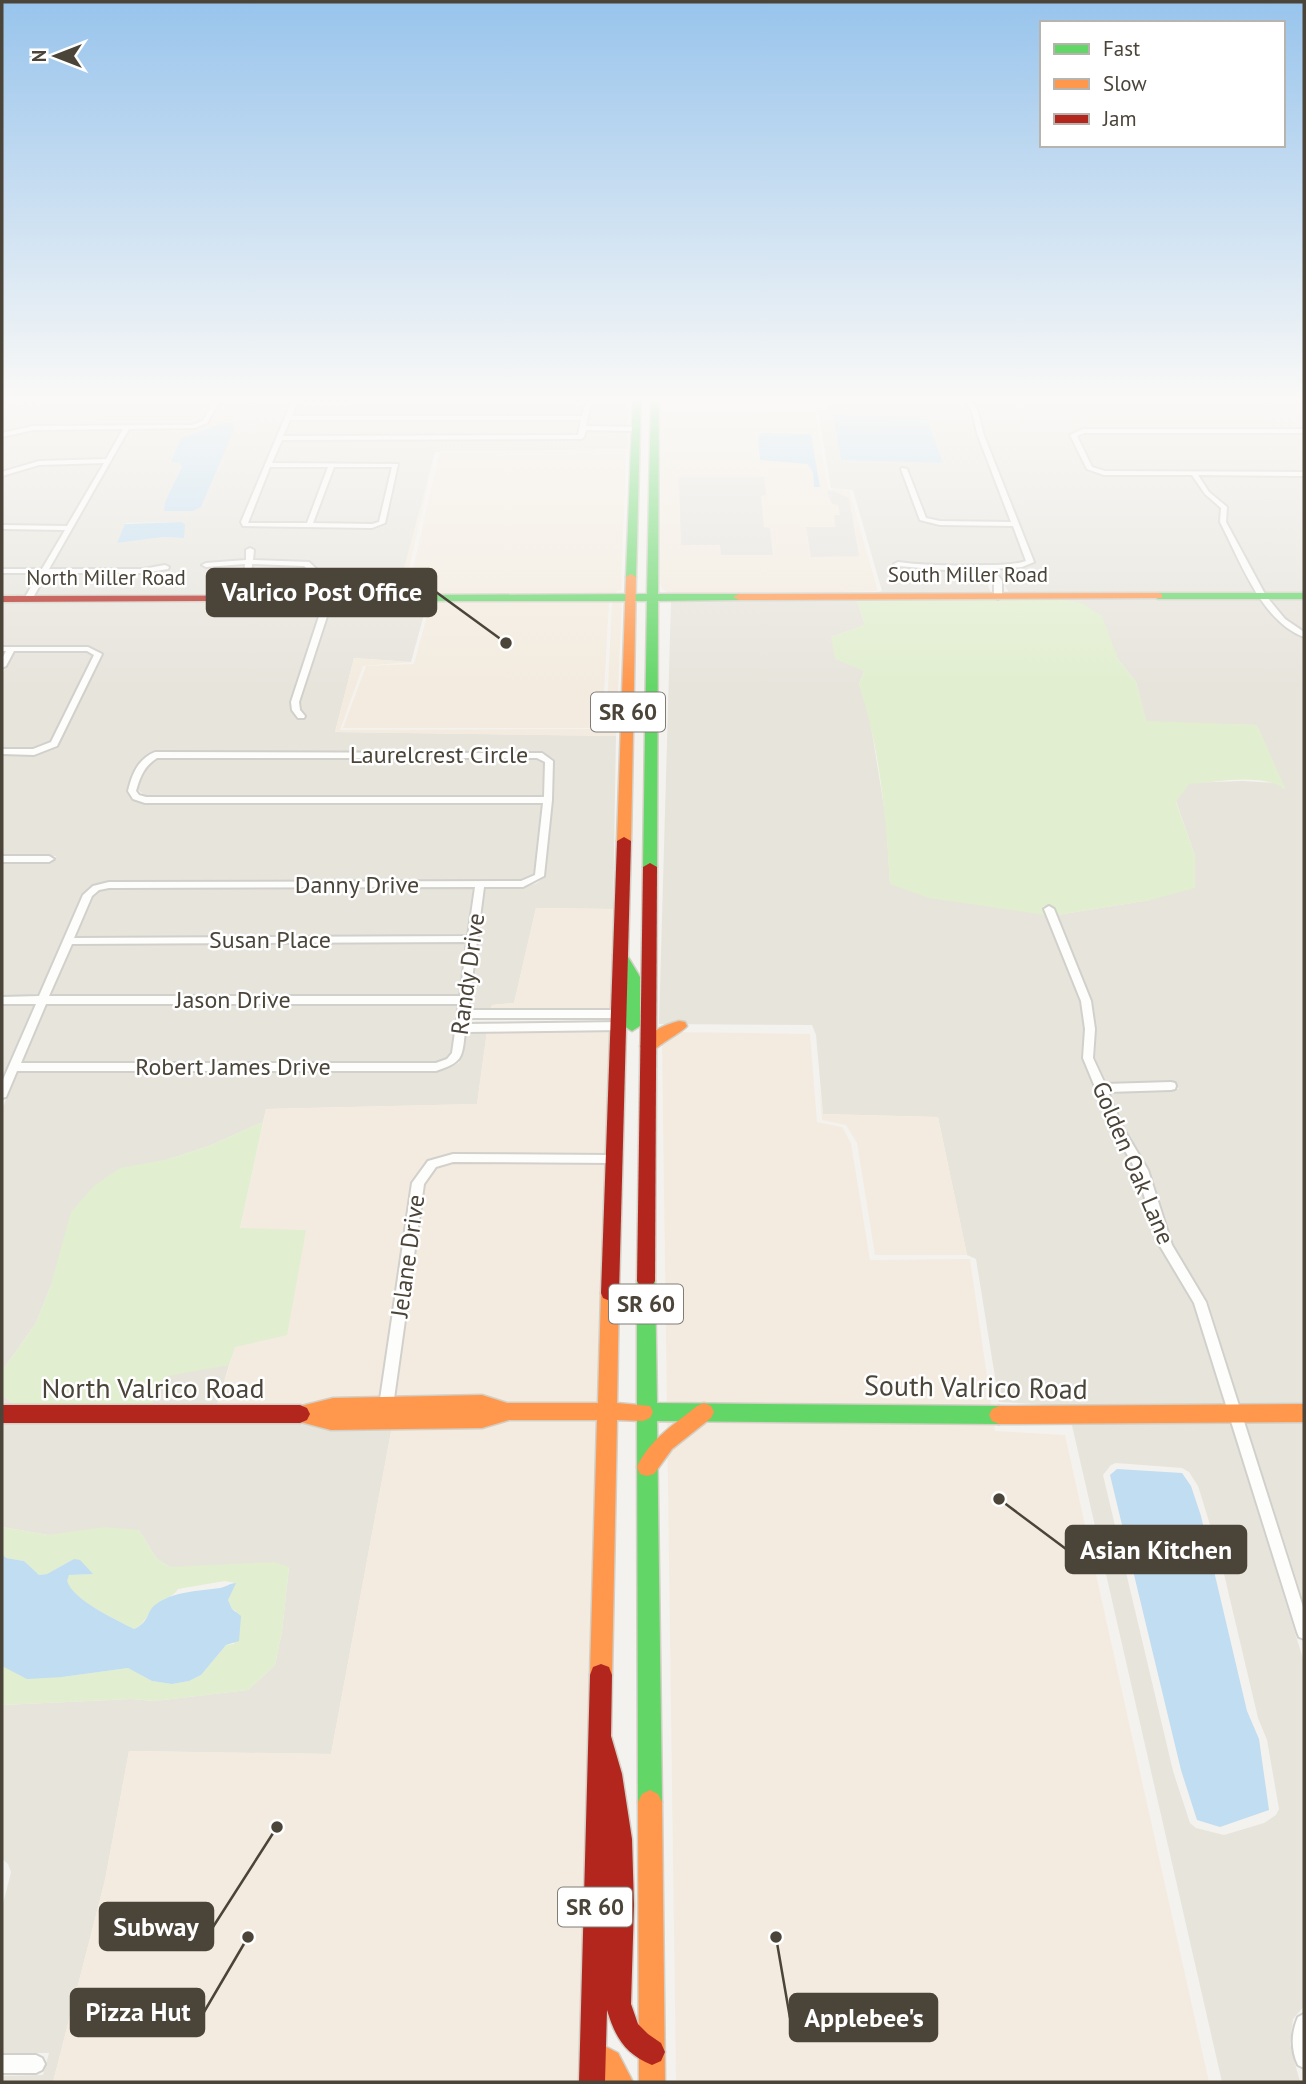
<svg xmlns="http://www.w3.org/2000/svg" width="1306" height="2084" font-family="'PT Sans',sans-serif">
  <rect width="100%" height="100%" fill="#f4f2ee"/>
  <g fill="#e7e4dc" fill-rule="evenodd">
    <polygon points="2,396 141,396 216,397 201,422 192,426 34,426 2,433"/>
    <path d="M224 396H293L240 522 242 527 250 528 371 527 386 523 400 464 273 463 283 439 585 438 587 430H628V449L435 452 397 596H341L342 592 312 564 253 561 254 548 246 549 244 560 202 564 203 567 243 564 242 596 34 597 49 573H142L170 568 168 564 142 569H51L130 429H187L204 426 209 422ZM181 522 184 538 164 537 117 543 126 523Z"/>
    <polygon points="601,396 628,396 628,427 587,427 591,407"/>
    <path d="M824 396H1304V430H1082L1070 435 1087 469 1105 475 1191 476 1203 493 1220 507 1219 522 1258 595H1034L1009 593 1000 575H984L991 593 869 594 882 591 853 490 831 488 818 410H827ZM834 414 860 417 841 460Z"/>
    <polygon points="299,399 591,399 584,406 580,417 292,416"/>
    <polygon points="291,419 580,420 578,436 284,436"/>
    <polygon points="33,429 122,429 103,460 39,461 2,472 2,436"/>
    <polygon points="1085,433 1304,433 1304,472 1105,472 1093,468 1077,436"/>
    <polygon points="101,463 67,527 2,525 2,476 40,464"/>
    <polygon points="272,466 328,466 305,525 249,524"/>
    <polygon points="335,466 392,466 378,522 314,525"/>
    <polygon points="1304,475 1304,594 1266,595 1228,523 1228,507 1210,493 1199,476"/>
    <polygon points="2,529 6,530 65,530 42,569 2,569"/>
    <polygon points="252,565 306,566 333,593 332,596 251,596"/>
    <polygon points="2,573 40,573 25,597 2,597"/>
    <polygon points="856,598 865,625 831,637 864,671 859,684 869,714 886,819 890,884 1046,915 1080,1001 1084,1028 1082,1058 1112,1129 1135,1171 1159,1246 1193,1302 1225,1407 1068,1406 999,1402 976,1259 967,1255 938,1117 823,1114 816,1035 812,1025 659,1024 671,601"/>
    <polygon points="1260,598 1278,622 1304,637 1304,1407 1241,1407 1208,1302 1173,1245 1149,1170 1125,1128 1110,1092 1179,1089 1175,1082 1107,1084 1095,1058 1096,1029 1092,1001 1057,915 1150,900 1195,856 1176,801 1189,783 1242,781 1277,783 1284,789 1257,725 1146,722 1136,682 1118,659 1109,639 1057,599"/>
    <polygon points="1269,598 1304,598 1304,632 1286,620"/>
    <polygon points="324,600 290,702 291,710 299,719 307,716 301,709 300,701 332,600 428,600 411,662 354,658 335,732 616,736 613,909 536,908 514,1003 492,1005 490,1010 469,1011 485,888 525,887 537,883 545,876 553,797 553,759 540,752 156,753 144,757 136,766 127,791 132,799 144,802 542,803 534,875 522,881 95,884 83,895 38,997 2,997 2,862 53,862 56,856 2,856 2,755 35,755 58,745 102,654 89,647 2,647 2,601"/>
    <polygon points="15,651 85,651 93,655 49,743 34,750 2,750 2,674"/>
    <polygon points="537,757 544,762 542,797 147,797 138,790 146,766 156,758"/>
    <polygon points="109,888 473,888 467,936 76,937 94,896 100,890"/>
    <polygon points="466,943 458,996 50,997 73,944"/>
    <polygon points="2,1004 34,1004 2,1078"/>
    <polygon points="47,1004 457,1004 451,1053 446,1059 435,1062 21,1063"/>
    <polygon points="487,1031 477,1104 266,1109 263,1122 209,1146 169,1159 51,1285 36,1323 2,1371 2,1109 18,1071 436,1071 459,1063 466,1032"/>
    <polygon points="229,1365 216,1408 2,1409 2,1395 19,1408 197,1369"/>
    <path d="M1229 1419 1304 1662V2006L1293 2019 1290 2044 1300 2082H1222L1071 1421ZM1116 1463 1182 1468 1189 1472 1198 1486 1220 1557 1258 1718 1267 1740 1279 1809 1276 1815 1264 1823 1224 1835 1196 1828 1190 1823 1173 1771 1103 1475 1111 1465Z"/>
    <polygon points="1245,1419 1304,1419 1304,1603"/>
    <polygon points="2,1421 393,1421 331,1754 129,1751 105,1880 53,2082 2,2082 2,2076 43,2075 49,2053 2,2053 2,1908 11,1872 8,1864 2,1859 2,1705 131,1699 154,1701 248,1690 275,1665 282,1631 289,1567 170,1567 156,1558 139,1530 48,1535 2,1527"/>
  </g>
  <g fill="#f3ebdf">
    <polygon points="661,410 815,411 828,489 849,490 878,591 695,596 670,595 662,589 660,582"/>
    <polygon points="626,450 621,590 610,595 407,595 440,451"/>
    <polygon points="435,452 403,596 397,596"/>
    <polygon points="622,600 616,736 335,732 354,658 411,662 363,666 340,730 606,729 612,602 609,601"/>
    <polygon points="431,601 609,602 602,728 343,728 366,666 414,664"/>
    <polygon points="536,908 613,909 610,1010 490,1010 492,1005 514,1003"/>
    <polygon points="610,1030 606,1155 453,1153 426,1162 412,1181 378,1408 216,1408 235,1347 306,1230 240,1229 266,1109 477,1104 487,1031"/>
    <polygon points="678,1032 810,1034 817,1122 842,1127 851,1143 870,1260 970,1259 995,1431 1065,1435 1209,2082 676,2082 662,1042"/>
    <polygon points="819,1085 823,1114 938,1117 967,1255 875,1255 857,1143 846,1125 822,1120"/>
    <polygon points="454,1162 605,1164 599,1406 394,1408 425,1184 437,1168"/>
    <polygon points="598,1419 582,2082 53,2082 105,1880 129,1751 331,1754 393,1421"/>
  </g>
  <g fill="#e1eecf">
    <path d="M856 598 1057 599 1082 603 1102 616 1118 659 1136 682 1146 721 1257 725 1286 790C1263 772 1217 782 1189 784L1176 802 1195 856V888L1150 900 1057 915 1053 906H1043L1046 915 929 898 890 884C886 817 880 748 859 684L864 671 835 659 831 637 865 625Z"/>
    <polygon points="263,1122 240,1228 306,1230 287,1335 235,1347 229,1365 168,1376 152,1405 19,1408 2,1395 2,1371 36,1323 51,1285 71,1212 95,1185 120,1168 169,1159 209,1146"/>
    <path d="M2 1527 48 1535 104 1527 139 1530 156 1558 170 1567 274 1562 289 1567 282 1631 275 1665 248 1690 154 1701 131 1699 2 1705V1666L62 1677 128 1668 152 1681 172 1684 189 1681 201 1675 226 1645 234 1644 236 1611 232 1609 228 1600 235 1583 225 1581 178 1589C172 1598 166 1597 158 1603 148 1610 147 1623 134 1629 115 1619 74 1601 66 1581L69 1575 93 1574 74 1559 47 1574 39 1575 24 1561 5 1558 2 1554Z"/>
  </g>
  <g fill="#e6e3df">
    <polygon points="679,477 764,477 766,495 761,496 764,527 770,528 773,555 721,555 720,545 681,545"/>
    <polygon points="827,491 834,491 849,498 859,556 811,557 806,527 835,527 834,515 840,515 838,505 832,504"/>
  </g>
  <g fill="#c0ddf1">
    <polygon points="833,414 860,417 927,418 943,463 841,460"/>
    <polygon points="223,423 233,423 234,430 201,507 193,511 164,511 165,502 182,467 180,463 171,462 181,438"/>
    <polygon points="761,433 811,434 820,487 814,487 813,473 808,464 760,460 758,437"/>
    <polygon points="181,522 185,524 184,538 164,537 117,543 125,524"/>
    <polygon points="1117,1469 1182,1473 1191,1486 1201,1516 1247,1711 1259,1739 1269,1810 1220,1827 1197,1820 1181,1770 1110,1475"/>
    <path d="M2 1554 6 1558 24 1561 39 1575 47 1574 74 1559 80 1560 93 1574 69 1575 67 1581C74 1601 115 1619 134 1629 150 1622 146 1612 155 1605 173 1591 199 1591 220 1588 226 1587 230 1583 236 1583L228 1600 232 1609 241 1616 239 1641 226 1645 201 1675 189 1681 172 1684 152 1681 128 1668 62 1677 27 1679 2 1666Z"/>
  </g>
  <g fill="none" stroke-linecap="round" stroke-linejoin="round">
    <g stroke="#d2d0cb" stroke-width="4">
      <g id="street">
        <polygon points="217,396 223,396 207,423 195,428 129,429 49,569 143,569 165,565 169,567 168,569 143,573 47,573 31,601 25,601 24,599 39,573 2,573 2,569 42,569 65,530 2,529 2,525 67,526 104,463 39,465 2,476 2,472 39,461 106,459 123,429 33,430 2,437 2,433 33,426 192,425 203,421"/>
        <path d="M294 396H601L590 407 586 426 636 427 639 429 636 431 586 430 584 437 581 439 282 440 272 463 398 464 385 523 372 528 243 526 241 522ZM592 399 584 407 582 416H292L298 400ZM290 420H581L578 435 283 436ZM270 467H328L307 523H248ZM334 467H392L379 522 372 524 313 523Z"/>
        <path d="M962 396H968L978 411 983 433 1034 562 1022 567 994 569 1002 581V597L998 599 994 597V581L987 570H945L898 566 894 564 898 562C928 566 958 566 987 565 1000 565 1014 565 1026 561L1013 526 940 525 920 520 901 469 902 468 907 469 926 518 940 521 1011 522 977 433 972 411Z"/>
        <path d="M1083 429H1304V433H1084L1077 436 1092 467 1105 471 1304 472V476L1198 475 1209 492 1227 507 1226 522 1266 596 1285 619 1304 632V637C1261 621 1240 560 1220 522L1221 508 1205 494 1192 475H1104L1087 469 1070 435Z"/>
        <polygon points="250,548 254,550 253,560 309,562 342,593 339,600 333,598 299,702 300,710 305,716 304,718 298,718 292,710 291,702 325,598 329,596 332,598 334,593 304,566 252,564 250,599 246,601 242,599 245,564 206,567 202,565 206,563 246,560 246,550"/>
        <polygon points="2,647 88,647 102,654 57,746 34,755 2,754 2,749 33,749 51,742 94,655 87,651 14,651 6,666 2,668 2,659 6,651 2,651"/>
        <path d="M155 752 542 753 553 761 552 800 544 876 523 887H484L468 1010H621L626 1014 621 1018H467L466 1024 622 1022 627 1026 622 1030 465 1032C462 1058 463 1062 436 1071H17L6 1097 2 1098V1082L36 1004H2V997L39 996 83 895 93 886 109 882 521 881 535 875 543 803H145L133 799 128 791C132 774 138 759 155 752ZM157 758H537L545 762 544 797H146L139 795 136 791C140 777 144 766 157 758ZM475 887 468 936 74 938 92 896 99 890 109 888ZM467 942 460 996H49L72 944ZM46 1004H459L452 1053 447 1059 436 1063H21Z"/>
        <polygon points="2,856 49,856 54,859 49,862 2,862"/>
        <polygon points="1049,906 1054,909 1091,1001 1095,1029 1093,1058 1105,1084 1171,1082 1175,1083 1176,1086 1175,1089 1171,1090 1108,1092 1123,1128 1148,1170 1172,1245 1206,1302 1304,1610 1304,1639 1299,1637 1297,1632 1194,1303 1160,1246 1136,1170 1112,1128 1083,1058 1085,1029 1081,1001 1044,909"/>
        <polygon points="453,1154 613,1155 617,1156 619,1159 617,1162 613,1163 453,1162 436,1167 424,1184 393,1406 391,1410 386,1412 381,1410 379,1406 412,1183 428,1161"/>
        <path d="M1304 2014V2068L1298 2065C1291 2050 1291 2033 1298 2017Z"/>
        <polygon points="2,2055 36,2055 42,2058 45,2064 42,2070 36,2073 2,2073"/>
      </g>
    </g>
    <g stroke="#d3cfc5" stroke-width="3">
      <g id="fast">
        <polygon points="633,396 641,396 636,577 631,580 626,577"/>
        <polygon points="651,396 659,396 658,594 739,594 745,597 739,600 658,601 657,867 650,871 643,867 647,601 426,601 420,598 426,595 647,594"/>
        <polygon points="1304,593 1304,599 1158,599 1152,596 1158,593"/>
        <polygon points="620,950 625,952 640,977 640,1026 632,1031 624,1026 624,977 613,955"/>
        <polygon points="646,1274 652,1276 655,1281 657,1403 999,1406 1006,1409 1009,1415 1006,1421 999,1424 657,1421 662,1802 658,1810 650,1814 642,1810 638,1802 637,1419 633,1412 637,1405 637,1281 640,1276"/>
      </g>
    </g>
    <g stroke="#d3cfc5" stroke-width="3">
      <g id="slow">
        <polygon points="631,574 636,577 631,841 624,845 617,841 626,577"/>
        <polygon points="1158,593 1162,594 1162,598 739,600 733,597 739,594"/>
        <path d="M679 1021 685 1022 687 1026C682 1032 663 1042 654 1050H642L640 1046C649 1032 663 1025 679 1021Z"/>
        <polygon points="610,1285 617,1288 619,1293 617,1403 650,1406 653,1412 650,1418 643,1421 617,1420 612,1675 609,1683 601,1686 593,1683 590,1675 597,1420 509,1420 482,1428 331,1430 293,1420 290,1414 293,1408 333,1398 482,1395 507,1403 598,1403 601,1293 603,1288"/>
        <path d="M704 1403 711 1406 714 1412 711 1418 672 1449 654 1474 647 1476 640 1474 637 1467C649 1440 675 1424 697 1406Z"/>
        <polygon points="1304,1404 1304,1422 999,1424 992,1421 989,1415 992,1409 999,1406"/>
        <polygon points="650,1790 658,1794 662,1802 665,2082 639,2082 638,1802 642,1794"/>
        <path d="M593 2040 618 2053 633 2082H606C598 2068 586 2067 580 2053L584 2044Z"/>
      </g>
    </g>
    <g stroke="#d3cfc5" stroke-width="3">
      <g id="jam">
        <polygon points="426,595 430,596 430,600 2,602 2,596"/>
        <polygon points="624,837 631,841 619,1293 617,1298 610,1301 603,1298 601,1293 617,841"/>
        <polygon points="650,863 657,867 655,1281 652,1286 646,1288 640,1286 637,1281 643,867"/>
        <polygon points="2,1405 300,1405 307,1408 310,1414 307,1420 300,1423 2,1423"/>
        <path d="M601 1664 609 1667 612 1675 611 1736 622 1774 632 1839 634 1905 631 2004 638 2024 648 2034 661 2043 665 2052 661 2061 652 2065C625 2054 615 2037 607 2010L605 2082H579L590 1675 593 1667Z"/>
      </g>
    </g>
    <use href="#street" fill="#fdfdfc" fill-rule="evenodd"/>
    <use href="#fast" fill="#63d668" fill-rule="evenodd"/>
    <use href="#slow" fill="#ff974d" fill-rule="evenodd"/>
    <use href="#jam" fill="#b3261e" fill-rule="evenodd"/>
    <g stroke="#dbdbda" stroke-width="4.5">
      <polyline id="rail" points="2,408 40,396"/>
    </g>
    <use href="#rail" stroke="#fff" stroke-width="2.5" stroke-dasharray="7" stroke-linecap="butt"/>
  </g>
  <linearGradient id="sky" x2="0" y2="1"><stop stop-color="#98c4ec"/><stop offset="0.58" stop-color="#faf9f7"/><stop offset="1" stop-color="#faf9f7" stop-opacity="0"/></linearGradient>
  <rect width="1306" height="688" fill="url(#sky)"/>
  <g text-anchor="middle" stroke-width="5" stroke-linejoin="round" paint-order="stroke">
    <g font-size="21" fill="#4b4439" stroke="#fff">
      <text x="968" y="582">South Miller Road</text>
      <text x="106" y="585">North Miller Road</text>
    </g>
    <g fill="#fff" stroke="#817c74" stroke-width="2">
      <rect x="591" y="692.5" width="74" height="39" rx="5"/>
      <rect x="609" y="1284.5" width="74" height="39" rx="5"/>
      <rect x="558" y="1887.5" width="74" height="39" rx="5"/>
    </g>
    <g font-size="23" font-weight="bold" fill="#4b4439">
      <text x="628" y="720">SR 60</text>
      <text x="646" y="1312">SR 60</text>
      <text x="595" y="1915">SR 60</text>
    </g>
    <g font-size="24" fill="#4b4439" stroke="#fff">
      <text x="439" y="763">Laurelcrest Circle</text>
      <text x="357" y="893">Danny Drive</text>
      <text x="270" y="948">Susan Place</text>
      <text transform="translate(468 974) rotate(-82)" y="8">Randy Drive</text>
      <text x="233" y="1008">Jason Drive</text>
      <text x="233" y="1075">Robert James Drive</text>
      <text transform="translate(1133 1163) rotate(67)" y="8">Golden Oak Lane</text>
      <text transform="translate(408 1256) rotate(-82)" y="8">Jelane Drive</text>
    </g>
    <g font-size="28" fill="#4b4439" stroke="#fff">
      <text transform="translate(976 1387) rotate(1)" y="10">South Valrico Road</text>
      <text x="153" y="1398">North Valrico Road</text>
    </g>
  </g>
  <path fill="none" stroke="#4b4439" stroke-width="2.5" d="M506 643L436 592M999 1499L1066 1549M277 1827L213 1927M248 1937L204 2012M776 1937L790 2018"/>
  <g fill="#4b4439" stroke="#fff" stroke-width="2.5">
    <circle cx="506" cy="643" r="7"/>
    <circle cx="999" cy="1499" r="7"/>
    <circle cx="277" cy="1827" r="7"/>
    <circle cx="248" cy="1937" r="7"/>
    <circle cx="776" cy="1937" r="7"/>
  </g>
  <g fill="#4b4439" stroke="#4b4439" stroke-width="2.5">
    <rect x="207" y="569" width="229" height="47" rx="7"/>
    <rect x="1066" y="1526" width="180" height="47" rx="7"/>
    <rect x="100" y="1903" width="113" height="47" rx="7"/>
    <rect x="71" y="1989" width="133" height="47" rx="7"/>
    <rect x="790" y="1994" width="147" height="47" rx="7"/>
  </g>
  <g font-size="26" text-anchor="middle" font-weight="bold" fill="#fff">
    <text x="322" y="601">Valrico Post Office</text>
    <text x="1156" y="1559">Asian Kitchen</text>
    <text x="156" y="1936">Subway</text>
    <text x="138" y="2021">Pizza Hut</text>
    <text x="864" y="2027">Applebee's</text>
  </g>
  <rect width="1306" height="2084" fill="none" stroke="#4b4439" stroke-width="7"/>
  <rect x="1040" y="21" width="245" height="126" fill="#ffffff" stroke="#b7b4b0" stroke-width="2"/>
  <rect x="1054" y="44" width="35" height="10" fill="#63d668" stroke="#b7b4b0" stroke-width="2"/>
  <text x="1103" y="56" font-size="21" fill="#4b4439">Fast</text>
  <rect x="1054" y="79" width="35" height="10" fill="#ff974d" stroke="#b7b4b0" stroke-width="2"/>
  <text x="1103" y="91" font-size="21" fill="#4b4439">Slow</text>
  <rect x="1054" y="114" width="35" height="10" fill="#b3261e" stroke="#b7b4b0" stroke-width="2"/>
  <text x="1103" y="126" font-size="21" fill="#4b4439">Jam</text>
  <g transform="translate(56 56) rotate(270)" stroke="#ffffff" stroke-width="5" paint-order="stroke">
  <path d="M0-5L12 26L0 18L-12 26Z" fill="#4b4439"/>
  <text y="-10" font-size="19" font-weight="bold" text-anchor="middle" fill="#4b4439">N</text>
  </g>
</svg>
